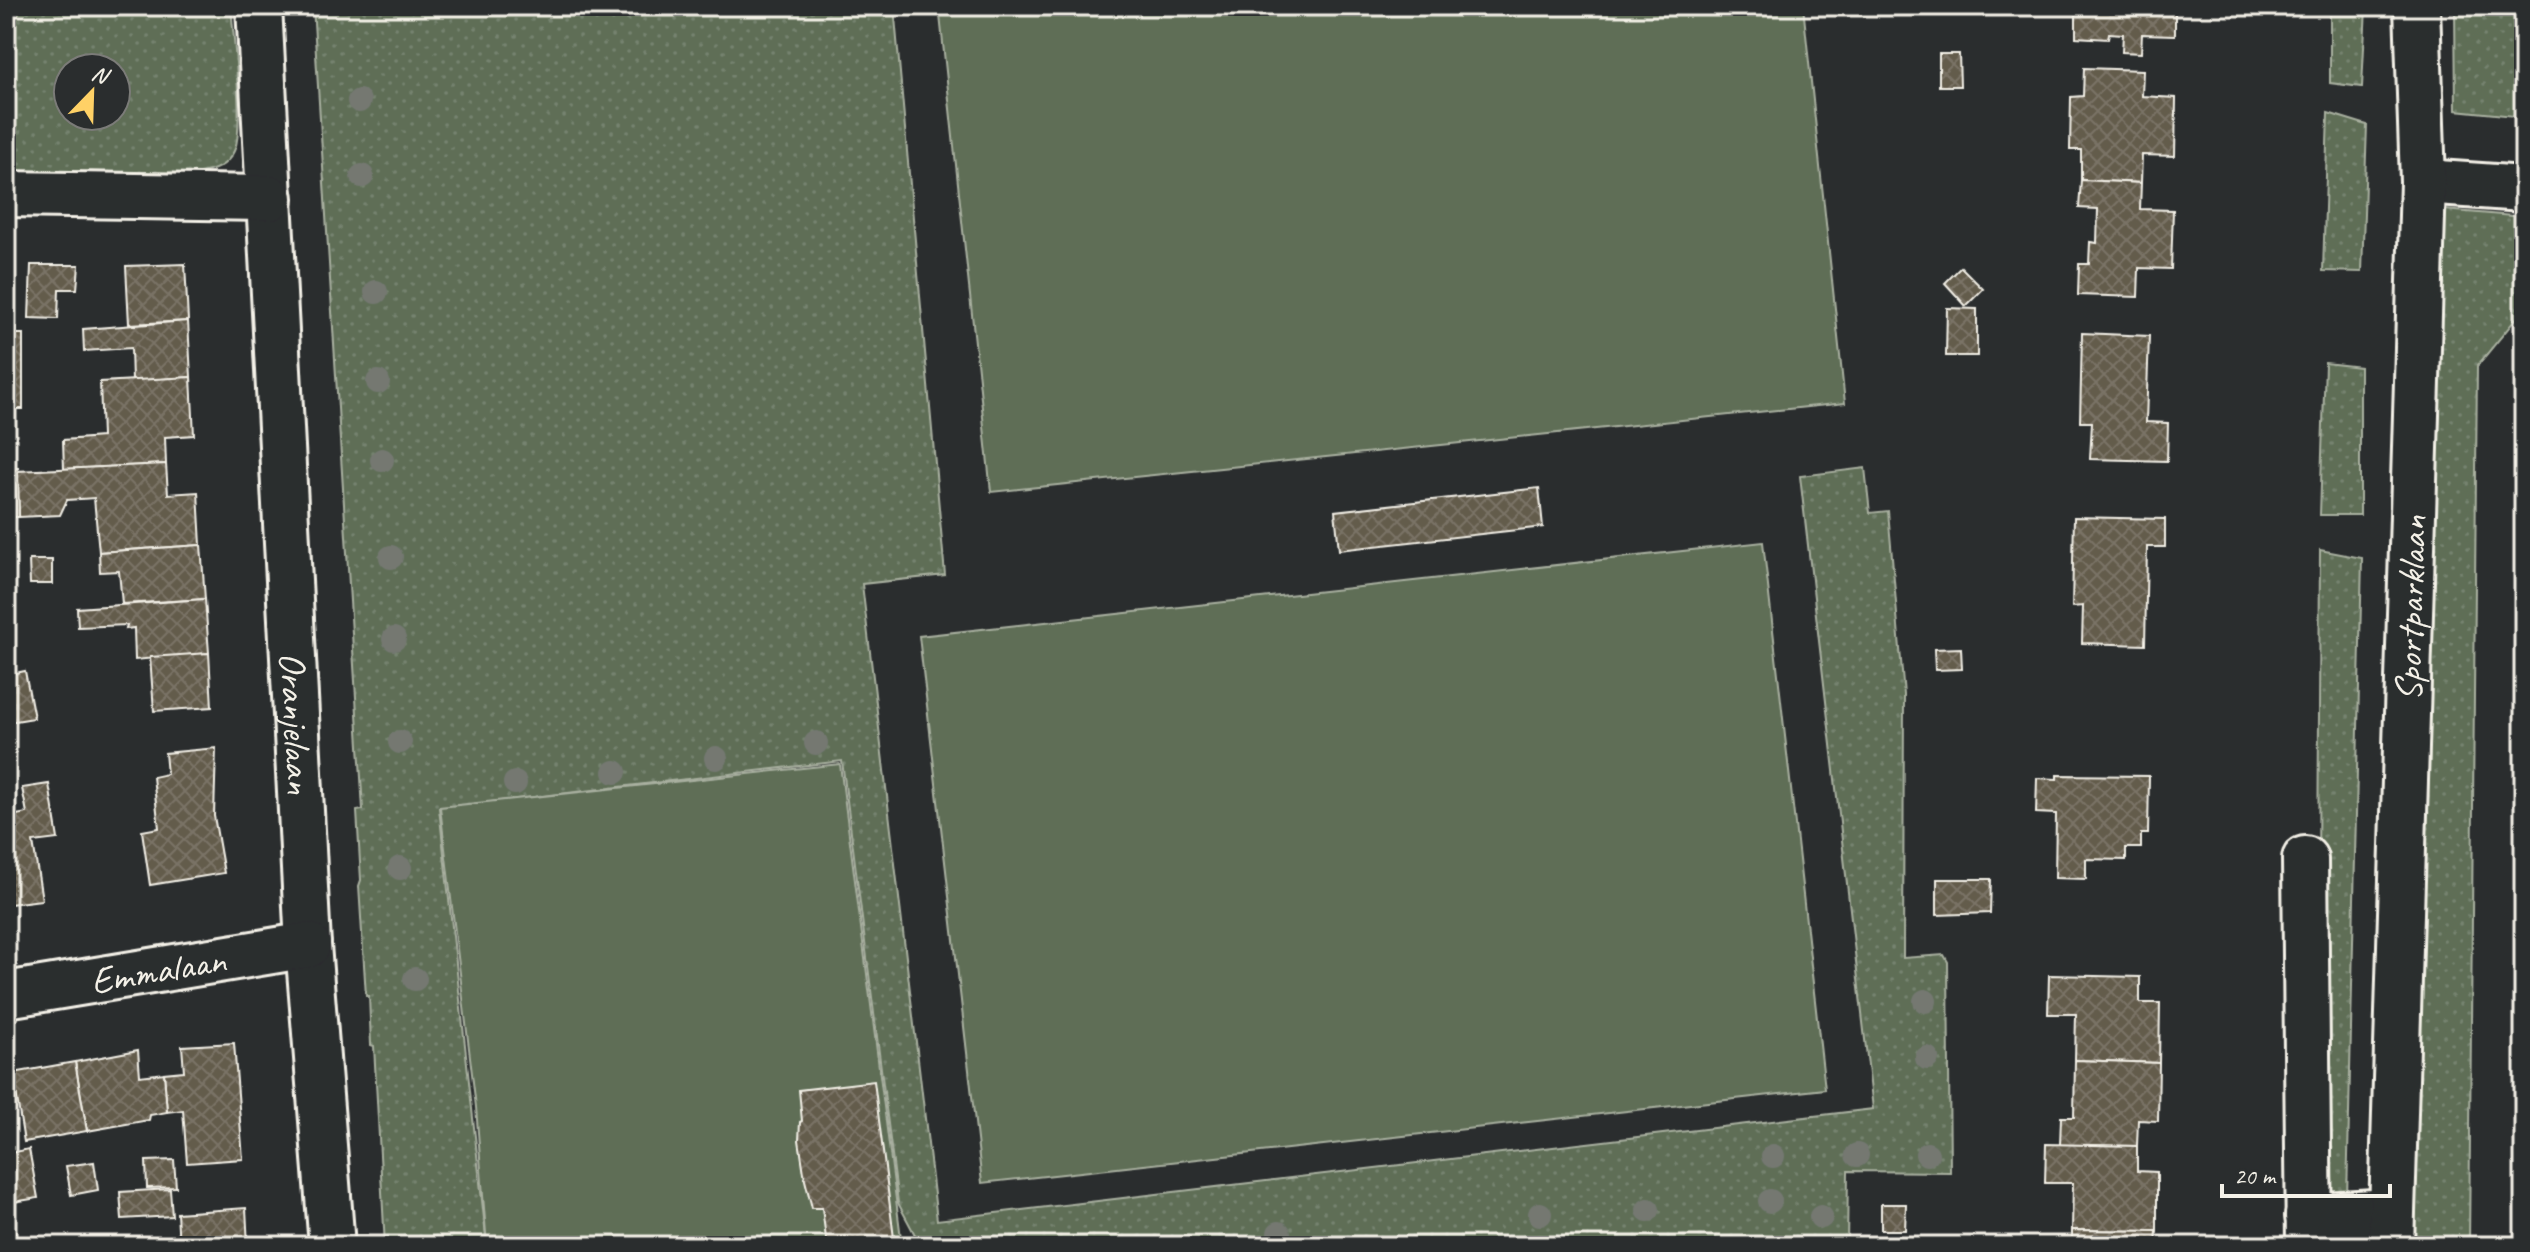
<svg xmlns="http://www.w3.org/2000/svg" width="2530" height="1252" font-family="Caveat,sans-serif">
  <defs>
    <pattern id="grass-dots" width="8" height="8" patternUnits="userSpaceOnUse" patternTransform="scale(2)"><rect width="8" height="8" fill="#5e6e57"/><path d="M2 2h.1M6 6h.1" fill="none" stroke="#76836f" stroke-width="1.8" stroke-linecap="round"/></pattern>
    <pattern id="building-cross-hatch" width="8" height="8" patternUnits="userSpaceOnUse" patternTransform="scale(2)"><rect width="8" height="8" fill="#635b4c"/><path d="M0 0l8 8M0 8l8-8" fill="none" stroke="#7a7366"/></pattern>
  </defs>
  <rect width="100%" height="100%" fill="#2a2d2e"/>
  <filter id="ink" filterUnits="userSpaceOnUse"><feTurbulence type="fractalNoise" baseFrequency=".0125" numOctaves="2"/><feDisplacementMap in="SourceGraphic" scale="16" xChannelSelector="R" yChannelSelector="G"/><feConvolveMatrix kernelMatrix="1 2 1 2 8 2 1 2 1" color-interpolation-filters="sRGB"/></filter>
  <g filter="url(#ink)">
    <g fill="url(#grass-dots)" stroke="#a9b0a0" stroke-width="2" fill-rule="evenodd">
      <path d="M26 6H231C233 35 245 129 234 151 227 166 214 171 199 173L6 171V11ZM116 68V116H68V68Z"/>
      <polygon points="313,6 894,6 945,575 862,584 937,1220 1873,1109 1800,476 1865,468 1870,513 1888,511 1904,695 1903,958 1944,955 1948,962 1950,1172 1848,1171 1847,1246 921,1246 898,1203 842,761 439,808 487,1246 385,1246 374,1046 371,1045 369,996 366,996 359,886 361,880 357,811 363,810"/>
      <polygon points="2330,6 2366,7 2362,87 2330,83"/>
      <polygon points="2455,6 2524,6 2524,117 2456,110"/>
      <polygon points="2328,113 2367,125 2362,272 2323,271"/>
      <polygon points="2433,209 2524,217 2524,309 2477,366 2469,1246 2407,1246"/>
      <polygon points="2325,363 2360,367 2360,515 2320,515"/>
      <polygon points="2320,550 2362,558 2347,1199 2316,1201"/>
    </g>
    <g fill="#5e6e57" stroke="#a9b0a0" stroke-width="2">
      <polygon points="939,6 1803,6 1845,403 991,492"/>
      <polygon points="1763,542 1825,1089 982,1183 919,636"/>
      <polygon points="840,764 902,1246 487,1246 476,1107 440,807"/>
    </g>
    <g fill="url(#building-cross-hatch)" stroke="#f4f1e8" stroke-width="2">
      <polygon points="2076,6 2175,6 2175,35 2142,34 2141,53 2122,52 2123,34 2109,33 2108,39 2076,37"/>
      <polygon points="1939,54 1959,54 1960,86 1939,86"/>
      <polygon points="2084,68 2143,70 2142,96 2176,98 2175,156 2142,155 2141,183 2081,180 2081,150 2070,150 2071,97 2083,96"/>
      <polygon points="2081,180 2141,183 2140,209 2173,210 2171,269 2139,268 2138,297 2078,295 2079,264 2089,264 2090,242 2097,243 2098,209 2079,208"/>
      <polygon points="185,264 188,321 129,324 126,266"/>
      <polygon points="31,265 79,265 77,289 59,289 58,319 29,318"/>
      <polygon points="1961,267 1983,289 1966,306 1945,283"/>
      <polygon points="1947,308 1977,309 1977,356 1946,356"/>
      <polygon points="188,321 191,377 132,381 131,348 84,351 83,329"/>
      <polygon points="2082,333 2149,336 2146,422 2168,423 2167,461 2090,459 2092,422 2080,422"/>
      <rect x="6" y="334" width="17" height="75"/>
      <polygon points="191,377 194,435 165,437 166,464 64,469 63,440 102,437 100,382"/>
      <polygon points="166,464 168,494 198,492 201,545 99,552 94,498 67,500 60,515 19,517 17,471"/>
      <polygon points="6,468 18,468 19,517 6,517"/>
      <polygon points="1539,488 1543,527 1339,550 1335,511"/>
      <polygon points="2074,517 2165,519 2165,547 2147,547 2145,645 2082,643 2083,606 2072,607"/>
      <polygon points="201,545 205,599 122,604 119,571 100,572 99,552"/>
      <polygon points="29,560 52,560 52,584 30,584"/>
      <polygon points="205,599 209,653 135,660 134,628 126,629 127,625 78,627 77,608"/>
      <polygon points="1961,648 1962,669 1935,670 1934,649"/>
      <polygon points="209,653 212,707 154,711 150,657"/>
      <polygon points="25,671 34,718 9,722 6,675"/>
      <polygon points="216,748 214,816 224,873 150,885 142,831 159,828 153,777 167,774 165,753"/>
      <polygon points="2057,775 2149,776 2148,834 2141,834 2141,848 2126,848 2126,860 2086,859 2086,879 2055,878 2056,814 2036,813 2037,778 2057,779"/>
      <polygon points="49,784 58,839 33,842 42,900 10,904 10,910 6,911 6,817 27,813 22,788"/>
      <polygon points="1937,879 1991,879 1990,913 1937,915"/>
      <polygon points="2049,975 2140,977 2140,1003 2160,1003 2159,1063 2075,1060 2076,1014 2048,1014"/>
      <polygon points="234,1043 243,1159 187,1163 183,1110 167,1112 164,1073 184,1071 182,1046"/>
      <polygon points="138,1050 140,1076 164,1073 167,1112 150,1115 149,1120 87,1131 75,1062"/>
      <polygon points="2075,1060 2159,1063 2158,1121 2138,1120 2137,1146 2060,1145 2061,1117 2074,1117"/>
      <polygon points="75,1062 87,1131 24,1142 13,1073"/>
      <polygon points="874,1081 895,1246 827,1246 822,1208 812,1208 805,1180 799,1140 800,1122 802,1121 799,1090"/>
      <polygon points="2046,1144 2137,1146 2137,1171 2157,1172 2157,1231 2072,1230 2073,1183 2045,1183"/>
      <polygon points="29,1149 38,1198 13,1202 6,1154"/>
      <polygon points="174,1160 176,1187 147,1188 146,1161"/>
      <polygon points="94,1162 98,1190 71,1195 66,1166"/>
      <polygon points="170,1189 172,1216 122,1219 120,1192"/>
      <polygon points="1881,1204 1906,1204 1905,1230 1881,1230"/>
      <polygon points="246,1208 248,1246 179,1246 177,1213"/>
      <polygon points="2072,1230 2157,1231 2156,1246 2072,1246"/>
      <polygon points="15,1232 17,1246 6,1246 6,1234"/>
    </g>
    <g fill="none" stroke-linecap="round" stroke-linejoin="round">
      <g stroke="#f4f1e8" stroke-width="50">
        <g id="street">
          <path id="s1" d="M259 6 308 945 332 1246"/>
          <polyline points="2423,182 2524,189"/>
          <polyline points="6,194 270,198"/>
          <polyline points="2305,859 2309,1246"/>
          <path id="s2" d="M6 995 308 945"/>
          <polyline points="2308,1216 2391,1211"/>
          <path id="s3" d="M2391 1246 2423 182 2417 6"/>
        </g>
      </g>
      <use href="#street" stroke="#2a2d2e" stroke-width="44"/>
    </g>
    <g fill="#747871">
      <circle cx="359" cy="101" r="12"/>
      <circle cx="362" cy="176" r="12"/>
      <circle cx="376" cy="292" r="12"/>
      <circle cx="378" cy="382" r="12"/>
      <circle cx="382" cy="460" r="12"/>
      <circle cx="391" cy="557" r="12"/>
      <circle cx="394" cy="639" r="12"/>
      <circle cx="400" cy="742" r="12"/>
      <circle cx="816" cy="743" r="12"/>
      <circle cx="716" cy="758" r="12"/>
      <circle cx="615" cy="772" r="12"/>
      <circle cx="515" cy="783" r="12"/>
      <circle cx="400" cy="868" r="12"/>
      <circle cx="415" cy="979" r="12"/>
      <circle cx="1925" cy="1001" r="12"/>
      <circle cx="1927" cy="1058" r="12"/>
      <circle cx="1927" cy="1154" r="12"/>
      <circle cx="1857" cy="1155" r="12"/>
      <circle cx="1773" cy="1156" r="12"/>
      <circle cx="1770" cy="1201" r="12"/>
      <circle cx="1648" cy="1210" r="12"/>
      <circle cx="1540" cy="1214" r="12"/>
      <circle cx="1821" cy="1217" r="12"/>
      <circle cx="1279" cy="1233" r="12"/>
    </g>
  </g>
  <g text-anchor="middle" stroke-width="6" stroke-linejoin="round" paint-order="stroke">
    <g font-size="38" fill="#f4f1e8" stroke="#2a2d2e">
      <text dy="13" stroke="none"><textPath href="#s3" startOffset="638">Sportparklaan</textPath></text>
      <text dy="13" stroke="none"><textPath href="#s1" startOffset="718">Oranjelaan</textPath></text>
      <text dy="13" stroke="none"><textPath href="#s2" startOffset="154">Emmalaan</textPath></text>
    </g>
  </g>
  <rect width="2530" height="1252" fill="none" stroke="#2a2d2e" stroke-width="32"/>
  <rect x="16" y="16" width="2498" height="1220" fill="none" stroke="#f4f1e8" stroke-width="3" filter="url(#ink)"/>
  <g transform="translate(92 92) rotate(23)"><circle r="38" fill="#2a2d2e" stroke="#7b7b78" stroke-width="2"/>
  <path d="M0-6L14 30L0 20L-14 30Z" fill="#ffd166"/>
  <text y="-12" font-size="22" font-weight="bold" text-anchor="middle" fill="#f4f1e8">N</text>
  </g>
  <path d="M2222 1184v12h168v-12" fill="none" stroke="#f4f1e8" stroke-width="4"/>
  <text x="2234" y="1184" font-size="24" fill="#f4f1e8" stroke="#2a2d2e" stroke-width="6" paint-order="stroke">20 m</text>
</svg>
